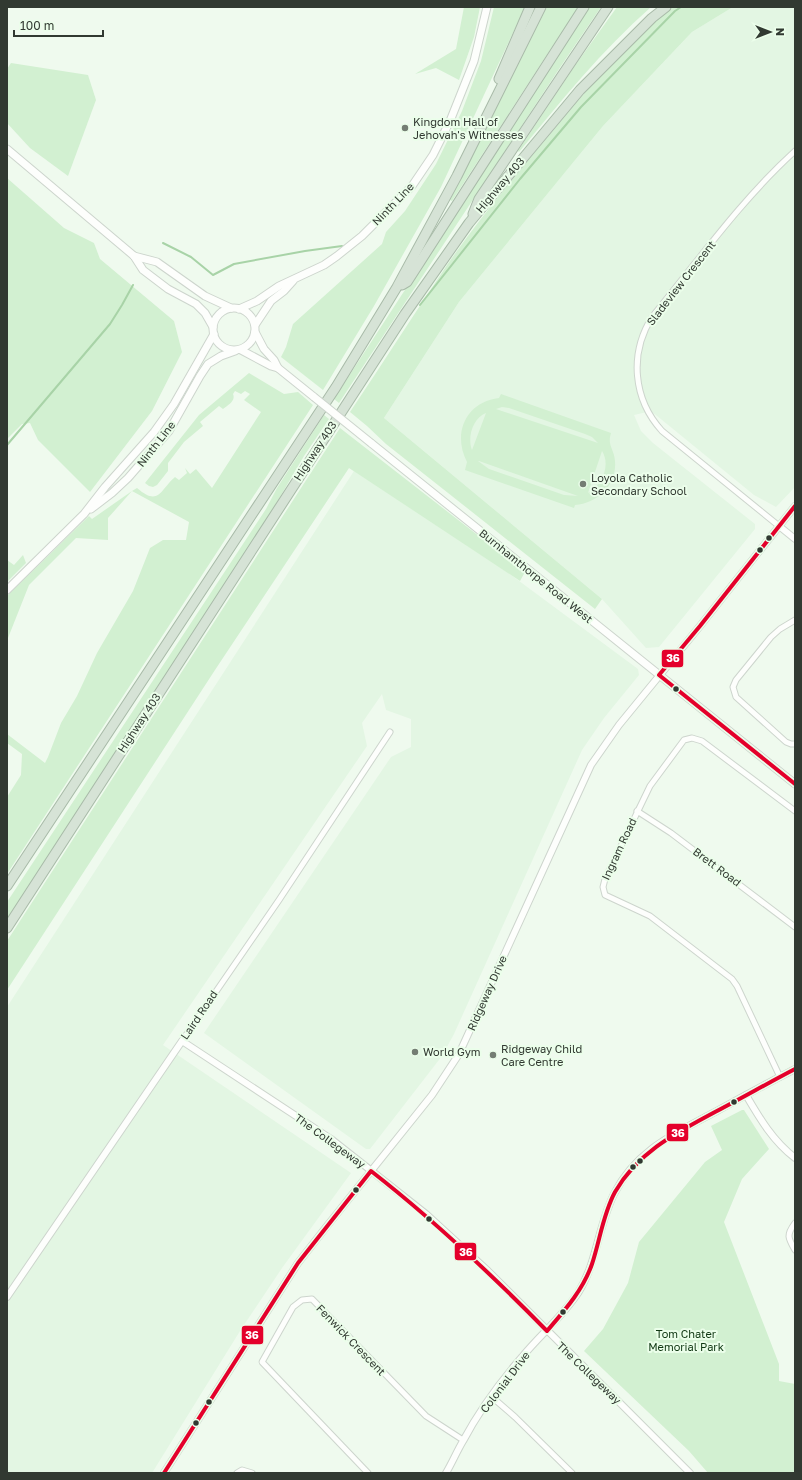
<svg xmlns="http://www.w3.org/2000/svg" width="802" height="1480" font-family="'Golos Text',sans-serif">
  <rect width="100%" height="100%" fill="#effaee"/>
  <g fill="#e3f6e3">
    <polygon points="733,7 795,7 795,487 776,507 754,495 651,411 634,415 641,431 653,443 755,524 755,529 659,647 646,648 602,599 384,418 459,302 603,126 692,32"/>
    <polygon points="354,471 511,575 638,669 639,675 604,718 582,750 454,1034 442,1056 370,1149 366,1149 204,1033 391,757 411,747 411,719 386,710 382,694 362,723 367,746 163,1045 351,1173 282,1268 240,1331 152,1473 7,1473 7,1007"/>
  </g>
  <g fill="#d2f0d1" fill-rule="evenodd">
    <polygon points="464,7 480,7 474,37 459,80 436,68 415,74 456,49"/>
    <polygon points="494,7 525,7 441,187 374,306 323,390 281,357 286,347 293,324 382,244 386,232 405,211 436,164 462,111 481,61"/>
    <polygon points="547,7 579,7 550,50 452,201 450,200"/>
    <polygon points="589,7 601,7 561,66 339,403 334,399"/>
    <path d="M617 7H651C602 50 561 101 519 152L518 151 574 67Z"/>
    <path d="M671 7H733L692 32 603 126 459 302 384 418 602 599 595 609 386 444 367 426 350 412C383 363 414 314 447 265 479 219 516 175 552 132 588 88 626 43 671 7Z"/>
    <polygon points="11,63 88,75 96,100 68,176 30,148 7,123 7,69"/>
    <polygon points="7,178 64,228 94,243 100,259 174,321 182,352 152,411 90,492 38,440 30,423 22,424 7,439"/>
    <path d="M249 373 284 394 298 392 313 405 7 874V797L21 775 22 754 7 743V734L45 763 48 757 61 723 77 696 97 653 133 591 150 548 163 540H186L189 522 132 491 108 518V540L76 538 29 585 8 638 7 596 89 516 92 519 132 491 137 488C159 507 160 490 175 477L179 480 187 473 185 468 190 474 196 469 212 488 261 412 244 400 250 394 245 391 241 394 235 391 233 394C236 401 228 405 223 409L219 406 200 422 203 426 184 442 168 463V471L157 485 153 487 149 486 145 483 199 415Z"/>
    <path d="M501 394 611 433C607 446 614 448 615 461 617 485 598 503 575 505L574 508 465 470 467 462C452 433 466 402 499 398ZM502 407 509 408 585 434 592 437 598 443 496 409ZM486 413 472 450C467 437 473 418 486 413ZM602 451C611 465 602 485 588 493ZM478 461H479L578 496 564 495 489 469Z"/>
    <polygon points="324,415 329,419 304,456 267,519 7,920 7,902 266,509 277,488"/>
    <polygon points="340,428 525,572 520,581 349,468 215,670 7,990 7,941"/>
    <polygon points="23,555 26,563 7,582 7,560 14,565"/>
    <polygon points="742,1110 744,1110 769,1149 742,1179 724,1222 779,1364 779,1381 795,1384 795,1473 708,1473 689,1451 584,1351 603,1329 628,1283 639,1242 705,1162 722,1150 711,1126"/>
  </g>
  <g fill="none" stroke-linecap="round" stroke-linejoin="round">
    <g stroke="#a8d3a7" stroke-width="2">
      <polyline points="163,243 191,257 213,275 234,264 305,251 342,246"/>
      <polyline points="420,305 520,179 581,107 675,11 681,7"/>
      <polyline points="7,445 110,324 122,305 133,285"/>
    </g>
    <g stroke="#cdd5cd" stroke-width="7">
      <g id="minor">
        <path d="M779 526 662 431C633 399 629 354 652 317 698 261 741 200 795 151"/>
        <polyline points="795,620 780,629 771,637 736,680 733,687 736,697 786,742 791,744 795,744"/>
        <polyline points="637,811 671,833 795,927"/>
        <polyline points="182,1041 279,900 390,732"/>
        <polyline points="780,1077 737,986 732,979 650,916 605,895 603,887 605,879 650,786 684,740 692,738 702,741 795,811"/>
        <path d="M795 1223C786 1235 788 1238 795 1250"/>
        <polyline points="492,1397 515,1417 572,1473"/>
        <polyline points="237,1473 242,1470 252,1473"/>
        <polyline points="368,1473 262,1362 293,1307 302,1300 312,1299 426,1416 463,1440"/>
      </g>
    </g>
    <g stroke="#cdd5cd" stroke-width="8">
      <g id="tertiary">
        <polyline points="779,526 795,539"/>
        <path d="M746 1095C760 1119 773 1141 795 1158"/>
        <polyline points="7,1297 182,1041 331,1139 426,1214 488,1271 690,1473"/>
        <polyline points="164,1473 298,1263 327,1226 432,1095 459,1054 591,765 619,725 700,626 795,506"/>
        <path d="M446 1473C452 1463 457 1451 463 1441 478 1413 501 1381 522 1357 540 1335 562 1317 578 1293 597 1263 598 1226 614 1194 636 1150 674 1134 715 1112 742 1097 768 1083 795 1069"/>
      </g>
    </g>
    <g stroke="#cdd5cd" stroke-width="9">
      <g id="secondary">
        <polyline points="7,149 134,256 143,270 168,289 196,304 205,313 213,327"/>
        <polyline points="134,256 157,262 205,296 231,308"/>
        <circle cx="234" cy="329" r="21"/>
        <polyline points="239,309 257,301 279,286 324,265 337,256 362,236 412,186 433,155 450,121 474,61 487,7"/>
        <polyline points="255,325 271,301 284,291 293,281"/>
        <polyline points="255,332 264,349 274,360 278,368"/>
        <polyline points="241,350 271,366 278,368 314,397"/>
        <polyline points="371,443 795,784"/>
        <polyline points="91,509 112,493 128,478 169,431 200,376 208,364 221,356 235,351"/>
        <polyline points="7,590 84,514 105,487 154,432 174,404 214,334"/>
      </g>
    </g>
    <g stroke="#a8baa8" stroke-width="11">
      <g id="motorway">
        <polyline points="499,79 530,7"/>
        <polyline points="473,214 479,199 608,7"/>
        <polyline points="402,285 407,282 584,7"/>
        <polyline points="7,886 336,387 397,287 457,176 541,7"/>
        <polyline points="7,928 405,314 469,223 580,90 652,18 666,7"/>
      </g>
    </g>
    <use href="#minor" stroke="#fdfefc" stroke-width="5"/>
    <use href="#tertiary" stroke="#fdfefc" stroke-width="6"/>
    <use href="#secondary" stroke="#fdfefc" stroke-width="7"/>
    <use href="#motorway" stroke="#d6e3d6" stroke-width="9"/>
    <g stroke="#cdd5cd" stroke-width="9" stroke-linecap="butt">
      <polyline id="secondary-bridge" points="314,397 371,443"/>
    </g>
    <use href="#secondary-bridge" stroke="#fdfefc" stroke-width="7"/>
    <g stroke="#ebfeea" stroke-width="7">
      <g id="bus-1">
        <polyline points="795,506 700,626 659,675 795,784"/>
        <path d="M164 1473 298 1263 371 1171C434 1220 491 1274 547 1331 565 1310 583 1290 592 1264 600 1240 603 1214 615 1192 638 1152 676 1133 715 1112 742 1098 768 1083 795 1069"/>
      </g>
    </g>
    <use href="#bus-1" stroke="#e4002b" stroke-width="4"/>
  </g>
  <g fill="#747d73" stroke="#ebfeea" stroke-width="1.5">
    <circle cx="405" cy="128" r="4"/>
    <circle cx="583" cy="484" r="4"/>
    <circle cx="415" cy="1052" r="4"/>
    <circle cx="493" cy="1055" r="4"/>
  </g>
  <g fill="#313931" stroke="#ebfeea" stroke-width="1.5">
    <circle cx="769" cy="538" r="3.5"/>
    <circle cx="760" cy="550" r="3.5"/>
    <circle cx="676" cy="689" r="3.5"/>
    <circle cx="734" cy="1102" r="3.5"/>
    <circle cx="640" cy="1161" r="3.5"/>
    <circle cx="633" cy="1167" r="3.5"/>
    <circle cx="356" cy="1190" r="3.5"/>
    <circle cx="429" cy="1219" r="3.5"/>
    <circle cx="563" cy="1312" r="3.5"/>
    <circle cx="209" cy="1402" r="3.5"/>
    <circle cx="196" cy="1423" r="3.5"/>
  </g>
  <g text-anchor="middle" stroke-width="4" stroke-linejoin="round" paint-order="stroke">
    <g font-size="11" fill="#313931" stroke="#ebfeea" text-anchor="start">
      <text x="413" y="126">Kingdom Hall of<tspan x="413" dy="13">Jehovah's Witnesses</tspan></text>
      <text x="591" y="482">Loyola Catholic<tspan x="591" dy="13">Secondary School</tspan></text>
      <text x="501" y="1053">Ridgeway Child<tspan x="501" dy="13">Care Centre</tspan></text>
      <text x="423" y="1056">World Gym</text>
    </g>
    <g font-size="11" fill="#313931" stroke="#ebfeea">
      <text transform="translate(500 185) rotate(-50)" y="4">Highway 403</text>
      <text transform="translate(393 204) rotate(-46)" y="4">Ninth Line</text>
      <text transform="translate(681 283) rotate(-52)" y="4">Sladeview Crescent</text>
      <text transform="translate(156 444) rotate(-52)" y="4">Ninth Line</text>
      <text transform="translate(315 451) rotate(-57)" y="4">Highway 403</text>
      <text transform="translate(536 576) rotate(39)" y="4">Burnhamthorpe Road West</text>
      <text transform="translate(139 723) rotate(-57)" y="4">Highway 403</text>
      <text transform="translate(619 849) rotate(-65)" y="4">Ingram Road</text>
      <text transform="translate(717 867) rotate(37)" y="4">Brett Road</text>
      <text transform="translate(487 993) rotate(-66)" y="4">Ridgeway Drive</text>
      <text transform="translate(199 1015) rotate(-56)" y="4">Laird Road</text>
      <text transform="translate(330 1141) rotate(36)" y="4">The Collegeway</text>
      <text transform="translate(351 1340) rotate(46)" y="4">Fenwick Crescent</text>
      <text transform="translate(589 1373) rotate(44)" y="4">The Collegeway</text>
      <text transform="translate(505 1382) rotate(-53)" y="4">Colonial Drive</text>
    </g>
    <g font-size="11" fill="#103813" stroke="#ebfeea">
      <text x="686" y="1338">Tom Chater<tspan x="686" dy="13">Memorial Park</tspan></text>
    </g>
  </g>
  <g stroke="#ebfeea" stroke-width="1.5">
    <rect x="661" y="649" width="23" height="19" rx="4" fill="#e4002b"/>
    <rect x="666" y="1123" width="23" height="19" rx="4" fill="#e4002b"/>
    <rect x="454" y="1242" width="23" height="19" rx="4" fill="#e4002b"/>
    <rect x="241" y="1325" width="23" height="20" rx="4" fill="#e4002b"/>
  </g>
  <g font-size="11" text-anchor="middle" font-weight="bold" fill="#fff">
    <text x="673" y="662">36</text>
    <text x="678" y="1137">36</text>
    <text x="466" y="1256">36</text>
    <text x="252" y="1339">36</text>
  </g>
  <rect width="802" height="1480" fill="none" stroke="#313931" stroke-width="16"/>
  <g transform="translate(770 32) rotate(90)" stroke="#ebfeea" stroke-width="3" paint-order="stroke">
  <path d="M0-3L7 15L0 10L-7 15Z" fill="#313931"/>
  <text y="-6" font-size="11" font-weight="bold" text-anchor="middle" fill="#313931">N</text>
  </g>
  <path d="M14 30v6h89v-6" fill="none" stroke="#313931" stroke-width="2"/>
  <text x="20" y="30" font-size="12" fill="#313931" stroke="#ebfeea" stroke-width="3" paint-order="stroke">100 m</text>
</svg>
